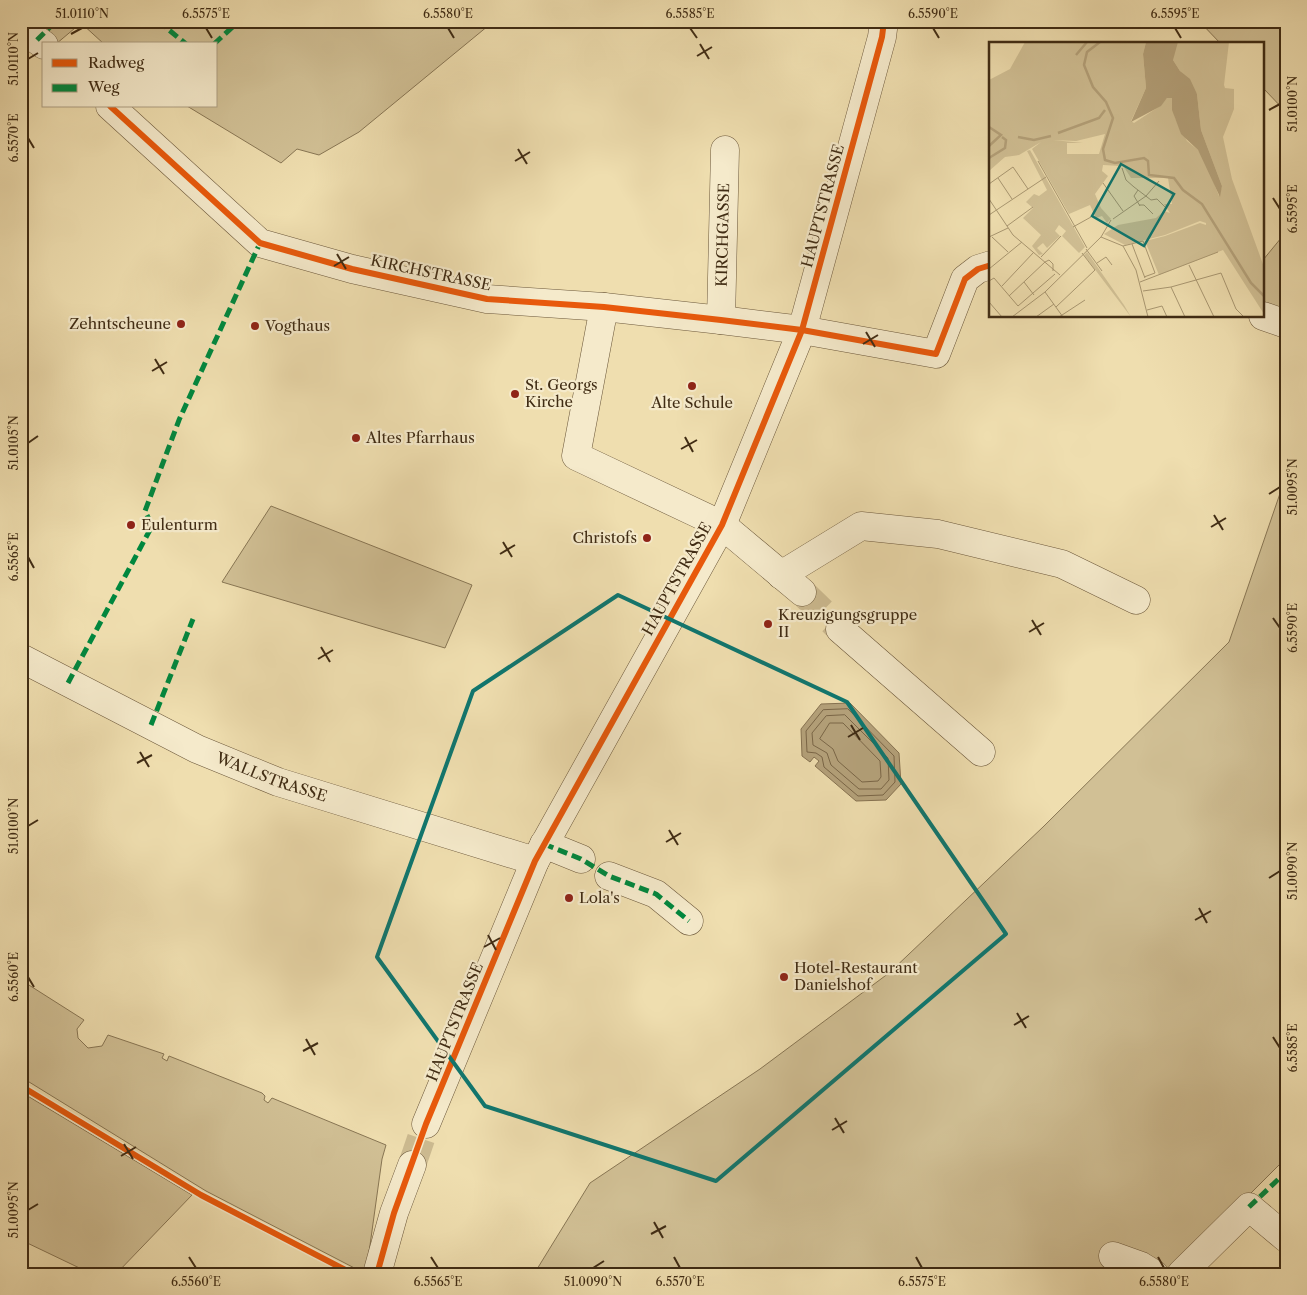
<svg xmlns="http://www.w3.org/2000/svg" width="1307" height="1295" font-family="'Libre Caslon Text',serif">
  <rect width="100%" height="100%" fill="#efdeaf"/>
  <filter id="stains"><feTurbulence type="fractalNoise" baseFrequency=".004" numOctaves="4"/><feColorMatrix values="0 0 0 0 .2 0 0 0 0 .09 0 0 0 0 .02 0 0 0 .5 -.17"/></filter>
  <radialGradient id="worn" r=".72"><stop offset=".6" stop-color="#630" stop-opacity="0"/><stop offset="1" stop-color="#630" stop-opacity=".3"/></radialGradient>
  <g fill="#d1c095" stroke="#887654">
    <polygon points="34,21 494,21 359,132 319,155 297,149 281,163 187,106 216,106 216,44 104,44 81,23 56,44 52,44"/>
    <polygon points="1199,21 1286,21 1286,112 1263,88 1263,44 1221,44"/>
    <polygon points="1286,232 1286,311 1263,303 1263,260"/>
    <polygon points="1286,476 1286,1158 1170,1274 534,1274 590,1183 760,1069 889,973 1043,827 1229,642"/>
    <polygon points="271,506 472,585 445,648 222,582"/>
    <polygon points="21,980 84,1020 77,1029 78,1038 88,1048 102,1046 108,1035 164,1054 162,1058 167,1061 169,1056 262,1093 265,1096 264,1100 268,1103 272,1098 386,1145 382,1159 366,1274 206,1191 21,1077"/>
    <polygon points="21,1092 192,1195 116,1274 92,1274 21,1240"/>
  </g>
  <polygon fill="#b4a17a" stroke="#867251" points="850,703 899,753 901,784 886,800 856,801 815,766 819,761 814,757 810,762 802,756 801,729 821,704"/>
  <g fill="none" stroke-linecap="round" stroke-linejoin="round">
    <g stroke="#7a6647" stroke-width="1">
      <polygon points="848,709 894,756 895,782 883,795 858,796 824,767 822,757 816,753 807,752 806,731 823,710"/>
      <polygon points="845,715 888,758 889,780 881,789 859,789 831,765 827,753 813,745 812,733 826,716"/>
      <polygon points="830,723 843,723 880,761 881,777 878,781 862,782 838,761 833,749 820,739"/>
    </g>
    <g stroke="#ccba90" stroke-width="28" stroke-dasharray="28 14" stroke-linecap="butt">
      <polyline points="802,592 840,629"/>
      <polyline points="412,1165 426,1124"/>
    </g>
    <g stroke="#6c583b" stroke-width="29">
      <g id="minor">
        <polyline points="37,40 44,45"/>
        <polyline points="110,106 260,243 352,269 487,299 604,307 721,320 802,330 936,354 965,279 978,269 991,265"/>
        <polyline points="604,307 576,456 722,525 802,592"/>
        <polyline points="1263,316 1286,324"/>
        <path id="s1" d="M721 320 725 150"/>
        <polyline points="781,575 861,526 938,534 1062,564 1136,600"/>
        <polyline points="840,629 981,752"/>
        <path id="s2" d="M21 658 197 749 278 782 535 861"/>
        <polyline points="544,844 581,859"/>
        <polyline points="609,876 656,894 689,921"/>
        <polyline points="426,1124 535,861 722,525 802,330 882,37 884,21"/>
        <polyline points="1113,1256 1141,1266 1154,1274"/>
        <polyline points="377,1274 394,1213 412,1165"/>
        <polyline points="1181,1274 1249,1207 1286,1238"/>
      </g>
    </g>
    <use href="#minor" stroke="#f5eacb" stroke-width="28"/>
    <g stroke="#00873e" stroke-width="5" stroke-dasharray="10 5" stroke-linecap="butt">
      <polyline points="158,21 186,44"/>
      <polyline points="37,40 56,21"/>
      <polyline points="214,44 239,21"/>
      <polyline points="68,683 152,526 145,511 179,420 260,243"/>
      <polyline points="151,725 193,619"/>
      <polyline points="544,844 581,859 609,876 656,894 689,921"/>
      <polyline points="1249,1207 1286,1172"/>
    </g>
    <g stroke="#f5eacb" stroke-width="9">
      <g id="cycleway">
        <polyline points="110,106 260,243 352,269 487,299 604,307 721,320 802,330 936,354 965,279 978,269 991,265"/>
        <polyline points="21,1086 201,1195 353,1274"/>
        <polyline points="377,1274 394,1213 426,1124 535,861 722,525 802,330 882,37 884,21"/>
      </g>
    </g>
    <use href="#cycleway" stroke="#e8590c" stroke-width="6"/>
  </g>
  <path fill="none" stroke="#0f766e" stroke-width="4" stroke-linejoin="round" d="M618 595 847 702 1006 934 716 1181 485 1106 377 957 473 691Z"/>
  <path fill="none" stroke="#402c14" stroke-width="2" d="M206 28 212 38M448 28 454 38M690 28 697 38M933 28 939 38M1175 28 1181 38M71 34 82 28M700 44 709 59M697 56 712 47M28 59 38 53M1269 110 1280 104M28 138 34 148M518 149 527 164M515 161 530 152M1273 198 1280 209M337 254 346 269M334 266 349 257M866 332 875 347M863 344 878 335M155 359 164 374M152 371 167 362M685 437 693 452M28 443 38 436M681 449 697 440M1269 494 1280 487M1214 515 1223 530M1211 527 1226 518M503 542 512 557M500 554 515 545M28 557 34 568M1273 618 1280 628M1032 620 1041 635M1029 632 1044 623M321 647 330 662M318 659 333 650M851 725 860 740M848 737 863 728M140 752 149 767M137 763 152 755M28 826 38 820M669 830 678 845M666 842 681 833M1269 878 1280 871M1199 908 1207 923M1195 920 1211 911M488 935 496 950M484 947 500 938M28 977 34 987M1017 1013 1026 1028M1014 1025 1029 1016M1273 1037 1280 1048M306 1039 315 1055M303 1051 318 1043M835 1118 844 1133M832 1130 847 1121M124 1144 133 1159M121 1156 136 1147M28 1210 38 1204M654 1222 663 1238M651 1234 666 1226M189 1257 196 1268M431 1257 438 1268M674 1257 680 1268M916 1257 922 1268M1158 1257 1164 1268M593 1268 604 1261"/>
  <g fill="#8f2418" stroke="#f5eacb" stroke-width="2">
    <circle cx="181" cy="324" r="5"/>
    <circle cx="255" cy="326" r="5"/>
    <circle cx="692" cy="386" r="5"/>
    <circle cx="515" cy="394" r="5"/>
    <circle cx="356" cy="438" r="5"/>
    <circle cx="131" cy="525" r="5"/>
    <circle cx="647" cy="538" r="5"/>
    <circle cx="768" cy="624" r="5"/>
    <circle cx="569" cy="898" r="5"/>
    <circle cx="784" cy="977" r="5"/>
  </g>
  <g text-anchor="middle" stroke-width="4.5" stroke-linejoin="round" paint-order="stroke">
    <g font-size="15" fill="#402c14" stroke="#f5eacb">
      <text transform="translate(823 206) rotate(-75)" y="5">HAUPTSTRASSE</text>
      <text dy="5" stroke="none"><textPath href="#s1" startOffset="85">KIRCHGASSE</textPath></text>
      <text transform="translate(431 273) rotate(12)" y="5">KIRCHSTRASSE</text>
      <text transform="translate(677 579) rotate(-61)" y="5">HAUPTSTRASSE</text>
      <text dy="5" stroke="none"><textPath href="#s2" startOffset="278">WALLSTRASSE</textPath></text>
      <text transform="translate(455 1022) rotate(-68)" y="5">HAUPTSTRASSE</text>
    </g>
    <g font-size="15" fill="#402c14" stroke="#f5eacb" text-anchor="start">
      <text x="171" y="329" text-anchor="end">Zehntscheune</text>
      <text x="265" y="331">Vogthaus</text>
      <text x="525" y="390">St. Georgs<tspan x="525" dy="17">Kirche</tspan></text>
      <text x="692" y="408" text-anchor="middle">Alte Schule</text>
      <text x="366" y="443">Altes Pfarrhaus</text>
      <text x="141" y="530">Eulenturm</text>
      <text x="637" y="543" text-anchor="end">Christofs</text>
      <text x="778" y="620">Kreuzigungsgruppe<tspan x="778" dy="17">II</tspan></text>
      <text x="579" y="903">Lola's</text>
      <text x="794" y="973">Hotel-Restaurant<tspan x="794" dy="17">Danielshof</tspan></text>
    </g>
  </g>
  <g transform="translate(989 42)">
    <rect width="275" height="275" fill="#efdeaf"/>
    <path d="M36 0H157L154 12 157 46 142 79 145 81 171 64 178 56H183L186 76 198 99 209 108 217 121 230 154 233 144 212 88 208 52 191 29 184 18V8L189 0H240L235 43 236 46 245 47V67L234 95 243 137 275 225V272L234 208 170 233 156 199 176 194 211 181 217 183V181L211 179 176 193 136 203 115 192 129 183 167 176 175 169 181 171 175 162H183L179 136H142L133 122 132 124 114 123 113 129 119 134 106 152 112 166 122 177 118 181 113 174 107 176 101 163 80 172 43 107 52 100 30 113 16 115 0 129V38L21 27ZM116 92 110 112H78V101H94L64 98 87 99ZM41 108 96 205 90 211 73 194 77 189 70 183 66 189 71 194 58 206 54 201 48 206 54 212 50 213 43 204 52 193 34 176 44 166 37 160 45 152 50 154 58 148 38 109ZM98 210 135 263 142 275 95 213Z" fill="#d1c095" fill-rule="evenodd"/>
    <path d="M157 0H189L184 18 191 29 201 37 208 52 212 88 233 144 231 155 209 108 192 92 183 68V56H178L172 64 142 80 157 46 154 12Z" fill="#b4a17a"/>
    <path fill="none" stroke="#b4a17a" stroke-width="2.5" d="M111 0 98 10 95 23 104 45 117 60 124 76 114 107 116 118 126 121 155 116 159 119 160 133 185 136 194 148 213 162 262 241 275 254M87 13 98 0M0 85 12 93 0 104M69 91 110 76 116 68M29 95 45 98 62 94M0 116 16 106 17 98 13 95"/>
    <path fill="none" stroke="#a99771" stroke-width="1" d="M49 119 98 206M133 126 137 138 145 145 162 158 168 157 177 166M9 136 23 157M114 141 134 169M0 142 24 125 39 147M149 148 145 154 151 164M0 157 24 193 71 233M150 163H155L164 172M0 173 57 135M124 177 157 154 170 139M18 184 44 165M84 185 102 175M0 195 19 186M3 195 19 210M112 195 134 204 147 228 159 275M112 195 122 178M143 202 156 236M134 204 154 199 166 231 155 235M97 207 113 229M52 215 72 194M56 220 60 218 64 222V229M108 221 117 215 123 223M200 223 225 275M0 227 33 200M0 239 5 236 29 264 66 232M35 240 45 253M151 240 229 210M13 244 45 210M182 245 196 275M154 249 182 245 232 231 247 267 255 275M56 250 74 275M20 254 56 220M0 260 13 275M67 265 106 228 93 211M158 268 173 264 178 275M23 275 56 250 112 195M47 275 65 262M70 275 96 258"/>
    <path fill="#0f766e" fill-opacity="0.15" stroke="#0f766e" stroke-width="2.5" d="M132 122 185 152 155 204 103 174Z"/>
    <rect width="275" height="275" fill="none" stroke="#402c14" stroke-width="2.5"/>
  </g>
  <rect width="1307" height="1295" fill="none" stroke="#efdeaf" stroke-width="55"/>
  <rect x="42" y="42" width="175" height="65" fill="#f5eacb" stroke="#ad9e82"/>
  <rect x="52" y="59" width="25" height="8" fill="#e8590c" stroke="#ad9e82"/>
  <text x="88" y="68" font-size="15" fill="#402c14">Radweg</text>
  <rect x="52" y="84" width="25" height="8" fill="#00873e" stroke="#ad9e82"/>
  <text x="88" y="92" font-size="15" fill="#402c14">Weg</text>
  <rect x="28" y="28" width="1252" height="1240" fill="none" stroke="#402c14" stroke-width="2"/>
  <g font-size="12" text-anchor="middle" fill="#402c14">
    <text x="82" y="18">51.0110°N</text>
    <text x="206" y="18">6.5575°E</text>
    <text x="448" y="18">6.5580°E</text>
    <text x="690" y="18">6.5585°E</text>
    <text x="933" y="18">6.5590°E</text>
    <text x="1175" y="18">6.5595°E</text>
    <text transform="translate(14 59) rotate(-90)" y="4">51.0110°N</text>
    <text transform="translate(1293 104) rotate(-90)" y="4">51.0100°N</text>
    <text transform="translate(14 138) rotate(-90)" y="4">6.5570°E</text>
    <text transform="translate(1293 209) rotate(-90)" y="4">6.5595°E</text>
    <text transform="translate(14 443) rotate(-90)" y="4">51.0105°N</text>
    <text transform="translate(1293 487) rotate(-90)" y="4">51.0095°N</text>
    <text transform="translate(14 557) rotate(-90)" y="4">6.5565°E</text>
    <text transform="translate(1293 628) rotate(-90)" y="4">6.5590°E</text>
    <text transform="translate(14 826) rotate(-90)" y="4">51.0100°N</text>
    <text transform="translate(1293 871) rotate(-90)" y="4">51.0090°N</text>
    <text transform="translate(14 977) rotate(-90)" y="4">6.5560°E</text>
    <text transform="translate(1293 1048) rotate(-90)" y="4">6.5585°E</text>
    <text transform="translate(14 1210) rotate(-90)" y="4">51.0095°N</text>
    <text x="196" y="1286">6.5560°E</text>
    <text x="438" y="1286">6.5565°E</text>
    <text x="593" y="1286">51.0090°N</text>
    <text x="680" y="1286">6.5570°E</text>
    <text x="922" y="1286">6.5575°E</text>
    <text x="1164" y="1286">6.5580°E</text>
  </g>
  <rect width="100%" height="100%" filter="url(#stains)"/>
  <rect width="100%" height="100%" fill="url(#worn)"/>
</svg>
